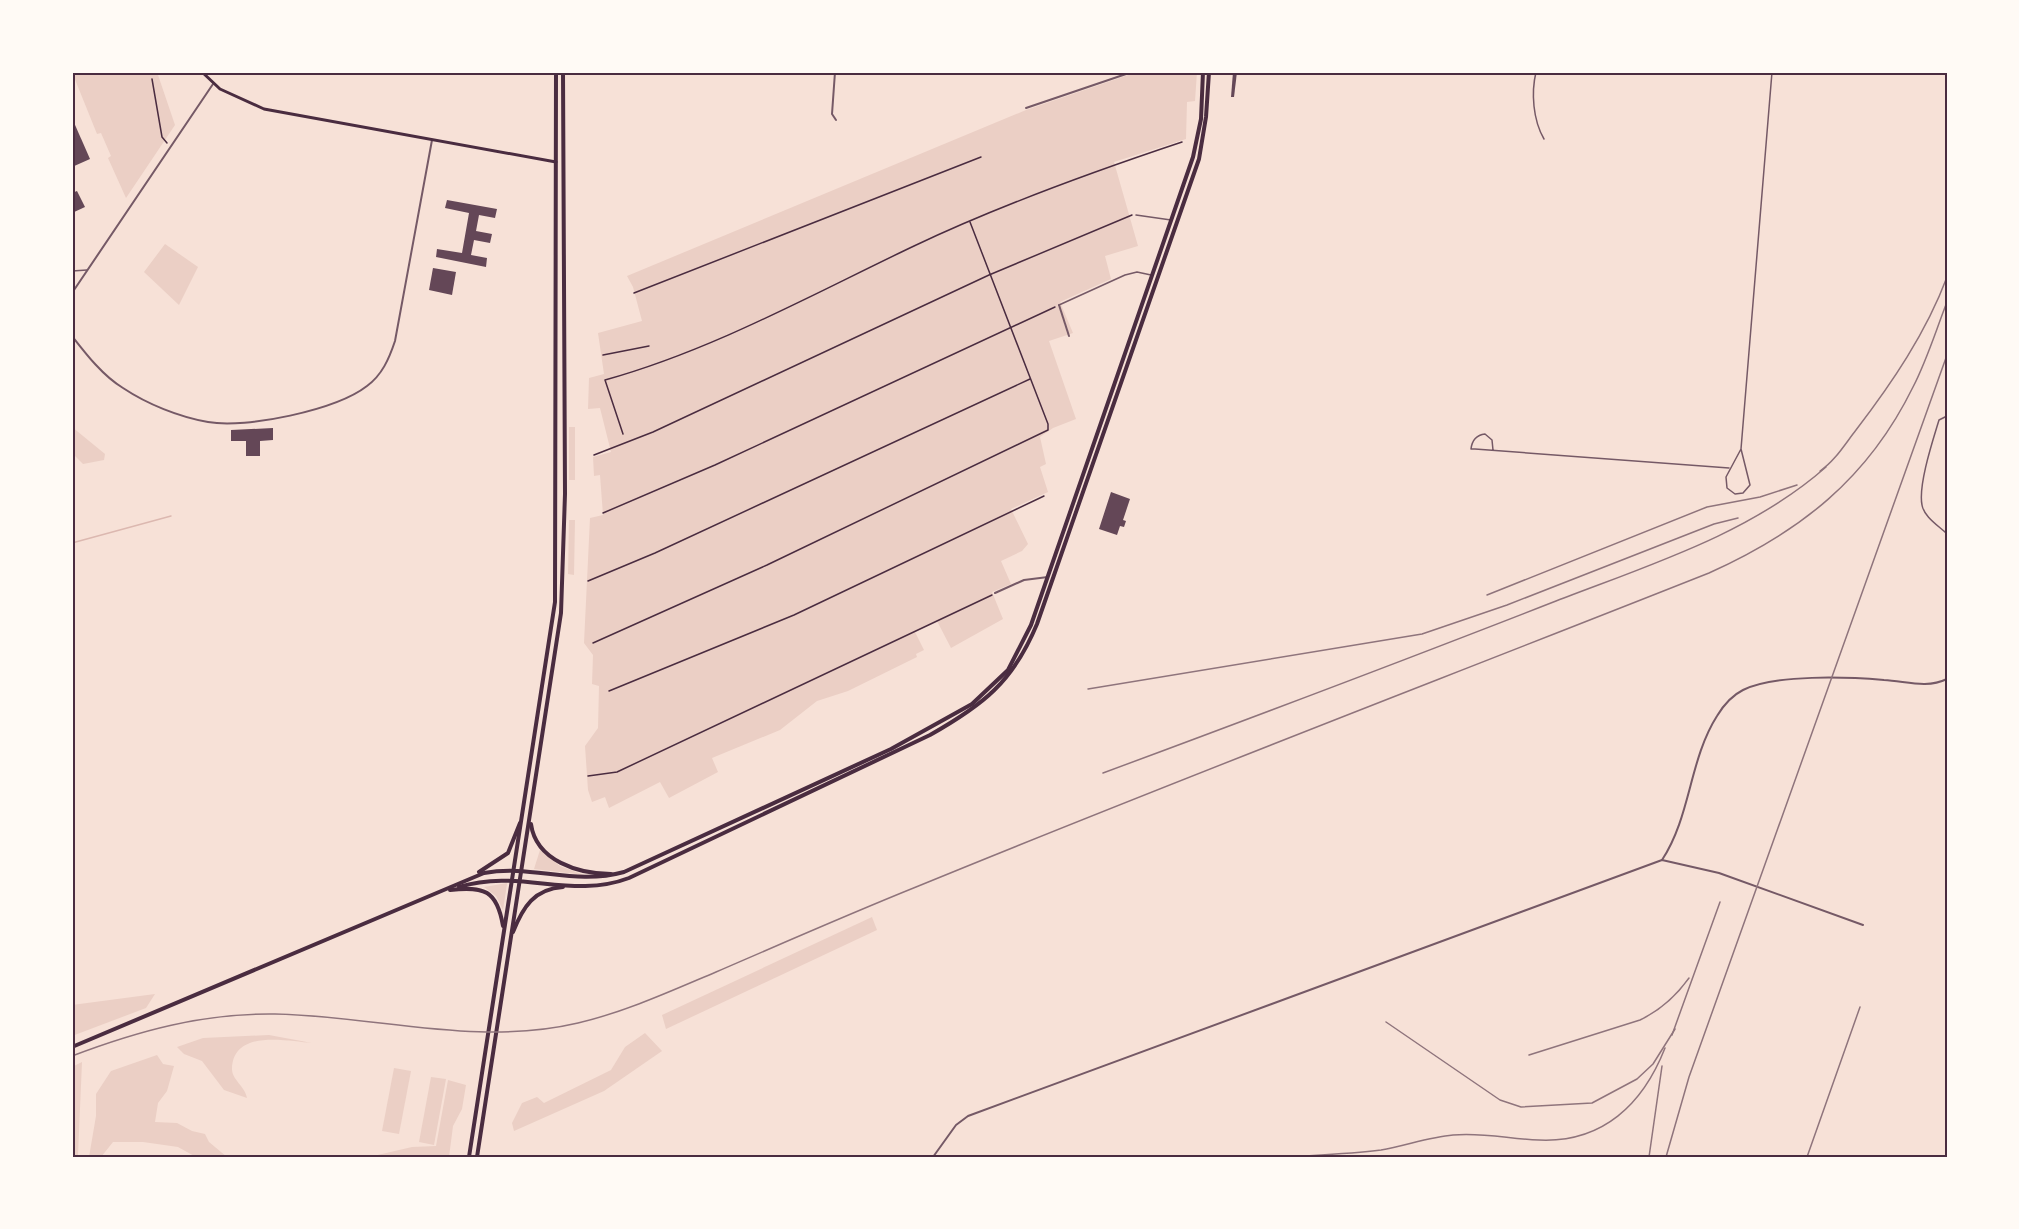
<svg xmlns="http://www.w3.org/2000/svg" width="2019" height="1229" font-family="Manrope,sans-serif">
  <rect width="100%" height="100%" fill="#f7e1d7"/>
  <g fill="#ebcfc5">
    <polygon points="72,72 157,72 175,125 126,198 108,158 111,156 101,133 97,134"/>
    <polygon points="1137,72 1197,72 1195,101 1187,102 1186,139 1114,162 1138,246 1105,256 1111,279 1060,302 1073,333 1049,341 1076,419 1053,428 1040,437 1046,464 1040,467 1048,492 1011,509 1028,544 1022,551 1001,561 1011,584 992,592 1003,619 951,648 937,621 915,632 924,650 916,654 917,657 848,691 817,701 780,730 712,758 718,772 669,798 660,782 609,808 605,797 592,802 588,790 585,746 598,728 599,686 592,684 593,655 584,643 590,518 603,515 600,475 594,476 593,457 611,452 600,408 588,409 589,378 604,374 598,333 642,321 633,287 627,276 1026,110"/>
    <polygon points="165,244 198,267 179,305 144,272"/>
    <polygon points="72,427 105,454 104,460 83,464 72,453"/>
    <rect x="569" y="427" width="6" height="53"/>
    <polygon points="569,520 575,520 574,575 568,574"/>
    <polygon points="540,850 560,866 584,875 534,869"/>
    <polygon points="507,883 507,884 503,910 496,896 484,887"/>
    <polygon points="872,917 877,930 666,1029 662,1015"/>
    <polygon points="155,994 146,1008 72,1036 72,1005"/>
    <polygon points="645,1033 662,1051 604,1091 514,1131 512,1123 522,1103 537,1097 544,1103 611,1070 625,1047"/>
    <path d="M269 1035 312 1043C287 1041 233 1029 232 1069 232 1080 245 1086 247 1098L224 1090 202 1061 184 1054 177 1047 203 1038Z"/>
    <polygon points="157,1055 163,1064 174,1066 167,1091 158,1103 155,1122 177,1123 192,1131 205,1134 209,1142 227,1157 196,1157 178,1147 143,1142 113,1142 101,1157 89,1157 96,1116 96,1094 111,1071"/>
    <polygon points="82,1062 78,1155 72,1156 72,1067"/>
    <polygon points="394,1068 411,1071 399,1134 382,1131"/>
    <polygon points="431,1077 446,1079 434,1145 419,1142"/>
    <polygon points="448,1080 466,1085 462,1109 453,1126 449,1157 369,1157 412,1147 436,1146"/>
  </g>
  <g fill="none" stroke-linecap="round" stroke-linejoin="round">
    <polyline stroke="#dcb8b0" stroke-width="1.5" points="72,543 171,516"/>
  </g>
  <g fill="#644757">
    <polygon points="1233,72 1237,72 1234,97 1231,97"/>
    <polygon points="72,118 90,159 72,167"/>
    <polygon points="77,191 85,207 72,213 72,193"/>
    <polygon points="447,200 497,209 495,218 479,215 476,231 492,234 490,243 474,240 471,255 487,258 486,267 436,257 437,249 462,253 469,213 445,208"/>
    <polygon points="433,268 456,272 452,295 429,290"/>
    <polygon points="273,428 273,440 260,441 260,456 246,456 246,441 231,441 231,430"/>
    <polygon points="1111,492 1130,499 1123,520 1126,521 1124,527 1120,526 1117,535 1099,529"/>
  </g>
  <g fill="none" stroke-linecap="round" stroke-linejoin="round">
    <g stroke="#4a2c40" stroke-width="1.5">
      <polyline points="152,79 162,137 167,143"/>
      <polyline points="634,293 981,157"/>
      <polyline points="603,355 649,346"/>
      <path d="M623 434 605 380C713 350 813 294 914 246 1000 205 1092 172 1182 142"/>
      <polyline points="594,455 653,432 989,275 1132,215"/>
      <polyline points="603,513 715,465 1055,307"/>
      <polyline points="588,581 655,553 1030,379"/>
      <polyline points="593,643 767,565 1048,430 1048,424 970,222"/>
      <polyline points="609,691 794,615 1044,496"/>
      <polyline points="588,776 617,772 992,595"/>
    </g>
    <g stroke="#755966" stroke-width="1.5">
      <path d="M1536 72C1531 93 1533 120 1544 139"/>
      <polyline points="1136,215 1171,220"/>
      <polyline points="72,271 87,270"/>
      <polyline points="1059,305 1125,275 1137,272 1151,275"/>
      <path d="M1947 416 1939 420C1933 440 1918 485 1922 505 1924 517 1939 526 1947 534"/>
      <polyline points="1741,449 1726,477 1727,488 1735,494 1743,493 1750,485 1741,449 1772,72"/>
      <path d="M1493 450 1492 440 1485 434C1477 435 1472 440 1471 449H1475L1729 468"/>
    </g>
    <g stroke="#755966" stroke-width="2">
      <polyline points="835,72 832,114 836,120"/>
      <polyline points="1026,108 1132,72"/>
      <polyline points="72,293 213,84"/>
      <polyline points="1059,305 1069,336"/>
      <path d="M72 336C86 354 103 376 123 388 147 404 179 417 208 422 246 429 336 410 367 386 382 375 389 359 395 341L432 140"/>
      <polyline points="995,593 1024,580 1048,577"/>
      <path d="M1662 860C1691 816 1689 760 1717 716 1723 706 1733 695 1743 690 1776 674 1847 677 1884 680 1906 681 1926 689 1947 679"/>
      <polyline points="933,1157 956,1125 968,1116 1662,860 1719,873 1863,925"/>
    </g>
    <polyline stroke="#4a2c40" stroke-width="3" points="202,72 220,89 264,109 556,162"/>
    <g stroke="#4a2c40" stroke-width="4">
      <path d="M531 824C536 861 579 874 611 874"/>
      <polyline points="479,872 508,853 520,823"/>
      <path d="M459 887C519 868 571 900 629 878L930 735C983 705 1013 682 1037 624L1199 159 1206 117 1209 72"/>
      <path d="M450 890C484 886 497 890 503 926"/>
      <path d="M513 932C523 907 534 889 563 887"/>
      <path d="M72 1047 484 873C533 864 573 886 624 872L891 749 972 704 1008 670 1031 625 1193 157 1201 119 1203 72"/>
      <polyline points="469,1157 555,602 556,72"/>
      <polyline points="477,1157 561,613 565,494 563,72"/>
    </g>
    <g stroke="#8f747c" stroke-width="1.5">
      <path d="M1820 471C1835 461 1845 444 1856 430 1892 383 1926 333 1947 277"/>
      <polyline points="1487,595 1707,507 1760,497 1797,485"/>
      <polyline points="1088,689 1422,634 1507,605 1714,524 1738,518"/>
      <path d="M1103 773C1254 717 1405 660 1556 601 1649 565 1750 534 1826 467"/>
      <polyline points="1386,1022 1500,1100 1521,1107 1592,1103 1637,1079 1653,1064 1675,1029"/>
      <polyline points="1672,1035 1720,902"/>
      <path d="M1529 1055 1640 1020C1661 1010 1676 996 1689 978"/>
      <path d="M72 1056C138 1031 203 1013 275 1014 377 1016 476 1047 578 1023 625 1012 671 991 716 972 783 943 849 914 916 887 1179 779 1444 678 1709 573 1800 532 1868 479 1913 387 1927 360 1936 330 1947 302"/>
      <path d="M1286 1157C1318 1155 1350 1154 1381 1150 1405 1146 1429 1137 1453 1135 1482 1132 1510 1139 1539 1140 1603 1143 1643 1104 1665 1048"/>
      <polyline points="1649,1157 1662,1066"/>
      <polyline points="1666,1157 1689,1077 1947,355"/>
      <polyline points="1807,1157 1860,1007"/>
    </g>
  </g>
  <rect width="2019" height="1229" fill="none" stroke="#fffaf5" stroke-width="147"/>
  <rect x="74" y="74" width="1872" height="1082" fill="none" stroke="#4a2c40" stroke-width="2"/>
</svg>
